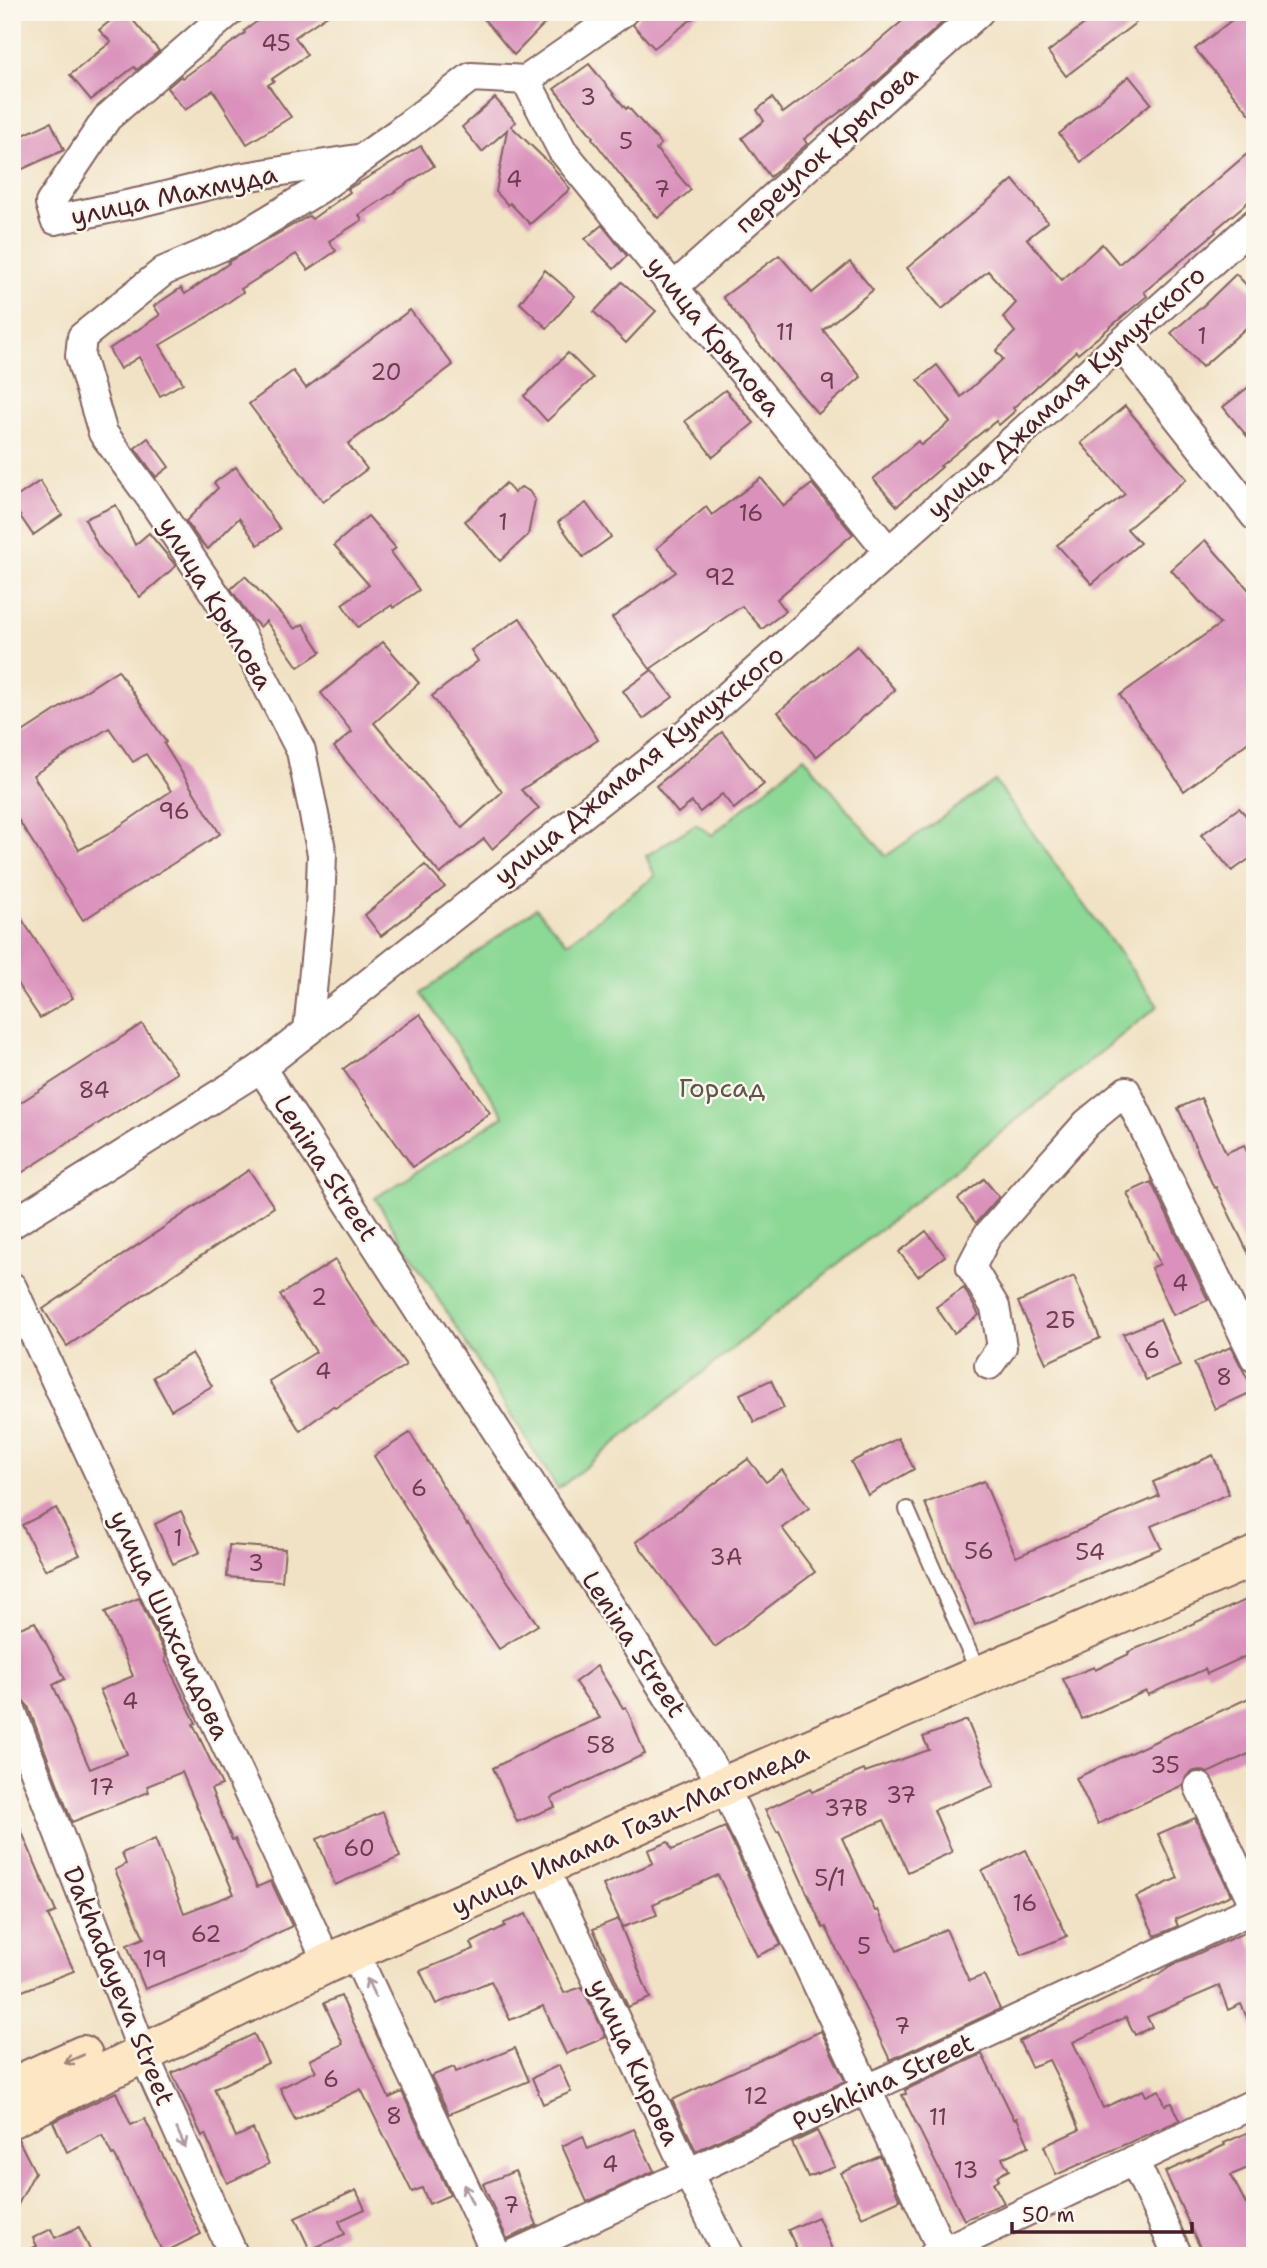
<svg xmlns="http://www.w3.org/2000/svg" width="1267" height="2268" font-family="'Shantell Sans',sans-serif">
  <rect width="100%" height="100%" fill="#fbf7ec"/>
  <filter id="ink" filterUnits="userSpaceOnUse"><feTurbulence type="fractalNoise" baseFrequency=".0143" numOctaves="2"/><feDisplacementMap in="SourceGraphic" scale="14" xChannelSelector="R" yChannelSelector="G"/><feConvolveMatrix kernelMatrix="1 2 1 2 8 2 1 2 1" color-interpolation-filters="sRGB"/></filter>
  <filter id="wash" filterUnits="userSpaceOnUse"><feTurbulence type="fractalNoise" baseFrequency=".00686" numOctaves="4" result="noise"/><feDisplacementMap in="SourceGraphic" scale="28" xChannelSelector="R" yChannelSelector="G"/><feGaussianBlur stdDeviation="1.57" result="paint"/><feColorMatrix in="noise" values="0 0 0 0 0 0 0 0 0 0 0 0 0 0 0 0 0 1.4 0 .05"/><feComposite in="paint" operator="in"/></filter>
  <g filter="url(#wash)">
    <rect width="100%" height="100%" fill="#f1e2c5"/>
    <polygon fill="#8cd895" stroke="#6b7c60" stroke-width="2" points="804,757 886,856 995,781 1158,1006 558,1489 375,1198 504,1116 422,993 536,908 567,943 655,876 646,856 696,824 712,835"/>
    <g id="blocks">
      <g fill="#da92bc" fill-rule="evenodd">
        <polygon points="121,12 126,12 159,51 137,70 134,67 91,100 70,75 111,42 99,30"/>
        <polygon points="270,12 332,12 295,37 307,55 272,79 274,81 268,85 291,117 247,144 213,90 185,110 167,88 181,76 183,78 245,33 244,31"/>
        <polygon points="478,12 556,12 514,55"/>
        <polygon points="641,12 701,12 654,48 633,25"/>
        <polygon points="913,12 954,12 860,97 804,139 807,144 770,177 742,138 764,121 757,110 772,98 783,113 853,61 854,62"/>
        <polygon points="1100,12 1150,12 1066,76 1048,52"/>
        <polygon points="1242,12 1255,12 1255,120 1195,49"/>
        <polygon points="589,64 626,109 628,107 661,144 656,149 691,190 658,218 622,177 592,138 593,137 554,89"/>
        <polygon points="1129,76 1151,103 1081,162 1059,134"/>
        <polygon points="495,98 516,122 511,126 551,165 570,189 530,224 510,203 508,205 496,192 507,130 482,152 462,127"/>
        <polygon points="51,122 64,150 12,174 12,143 22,139 21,136"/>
        <polygon points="421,146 434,166 359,215 362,220 329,241 336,251 308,270 296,254 241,289 243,292 204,319 160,345 183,383 160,396 139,357 120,369 109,349 160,315 154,306 181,288 185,294 229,263 228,262 309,216 312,219 350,192 348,189"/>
        <polygon points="1255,147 1255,196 1215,230 1216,232 1144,292 1147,296 1078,354 1076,351 1013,408 1015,411 999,425 996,421 940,466 942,467 897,506 873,479 918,441 921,445 950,422 918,380 937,365 961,397 1003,359 996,351 1015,332 1003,317 1016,303 988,271 942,309 907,268 1013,180 1048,222 1027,239 1062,280 1102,244 1119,264"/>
        <polygon points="602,225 627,256 614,269 585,239"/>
        <polygon points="779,255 812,293 850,262 873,290 823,330 861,377 818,414 778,368 723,297"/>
        <polygon points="545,270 575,296 547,328 520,303"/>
        <polygon points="1236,274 1255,294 1255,320 1202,367 1171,333 1204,305"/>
        <polygon points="622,282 656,311 626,343 594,312"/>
        <polygon points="410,310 453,365 348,444 367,469 323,502 249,404 293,371 306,388"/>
        <polygon points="568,353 593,378 547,421 524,396"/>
        <polygon points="1255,382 1255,446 1223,407"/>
        <polygon points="725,390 754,423 713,457 685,421"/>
        <polygon points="1125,406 1187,479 1127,529 1140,543 1092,584 1057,545 1125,494 1081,443"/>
        <polygon points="148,438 169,467 156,477 135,448"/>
        <polygon points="236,467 280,529 258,545 239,518 208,549 200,541 186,521 218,488 214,483"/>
        <polygon points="761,478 784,506 812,484 853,534 777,599 786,611 762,629 742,606 650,669 612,618 676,572 657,548 706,507 712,515"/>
        <polygon points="40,481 62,515 33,535 12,504 12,500"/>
        <polygon points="506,483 514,493 521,487 529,491 535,500 528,535 500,561 465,521"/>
        <polygon points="586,503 611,537 583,557 558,522"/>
        <polygon points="116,505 135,545 149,533 176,566 140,597 98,546 85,519"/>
        <polygon points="368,516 396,548 391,552 419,590 393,608 392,605 358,627 342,604 369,585 334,545"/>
        <polygon points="1205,540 1255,597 1255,737 1184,791 1120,695 1220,624 1171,570"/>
        <polygon points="245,576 295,629 303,624 321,652 298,667 266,621 260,627 249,616 231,589"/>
        <polygon points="520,618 598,740 521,790 539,808 492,849 484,839 440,874 334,747 352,732 321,693 383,642 419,683 374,723 462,828 502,792 432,696 478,661 471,650"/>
        <polygon points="857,646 895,690 816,757 778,712"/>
        <path d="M118 670 166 742 164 744 220 834 83 920 12 810V739ZM109 728 133 762 146 754 171 791 107 835 79 850 33 775Z"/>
        <polygon points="652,670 673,697 643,719 623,691"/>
        <polygon points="722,732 764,784 734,809 722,794 700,812 692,802 678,813 656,786"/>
        <polygon points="1239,808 1255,825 1255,855 1232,871 1201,835"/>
        <polygon points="425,865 445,887 381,936 365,915"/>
        <polygon points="12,904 73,998 40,1018 12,976"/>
        <polygon points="420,1014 490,1113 413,1167 343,1069"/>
        <polygon points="142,1024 177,1073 12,1179 12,1108"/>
        <polygon points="1201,1098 1226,1153 1244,1145 1255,1169 1255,1267 1216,1187 1214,1188 1178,1108"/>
        <polygon points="249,1170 274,1207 67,1346 43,1309"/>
        <polygon points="984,1179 999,1197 976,1223 958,1199"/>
        <polygon points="1151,1182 1208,1300 1173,1315 1151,1268 1160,1264 1127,1193"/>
        <polygon points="926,1231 945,1256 918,1276 899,1252"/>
        <polygon points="335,1260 371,1317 406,1365 335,1408 333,1406 300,1431 269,1381 316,1352 280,1295"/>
        <polygon points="1074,1276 1100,1338 1046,1363 1018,1302"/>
        <polygon points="964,1288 979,1315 954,1333 936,1307"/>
        <polygon points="1160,1319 1180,1366 1146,1380 1123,1334"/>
        <polygon points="1231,1347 1254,1391 1215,1409 1194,1363"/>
        <polygon points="192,1353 212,1386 171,1410 153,1377"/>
        <polygon points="771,1380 784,1408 754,1422 740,1394"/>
        <polygon points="410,1433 467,1525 468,1524 538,1625 499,1649 431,1548 374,1456"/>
        <polygon points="898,1438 914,1469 868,1495 851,1462"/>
        <polygon points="1213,1455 1229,1494 1151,1526 1161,1548 975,1625 925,1503 984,1481 1016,1557 1159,1496 1153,1482"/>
        <polygon points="748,1459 766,1482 782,1470 809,1508 782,1528 815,1572 715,1647 636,1542"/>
        <polygon points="56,1508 80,1555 45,1570 22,1525"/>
        <polygon points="181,1511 200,1552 173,1564 155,1524"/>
        <polygon points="229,1545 285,1549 282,1581 227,1577"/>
        <polygon points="1255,1596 1255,1652 1207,1674 1205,1669 1148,1695 1146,1691 1082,1719 1063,1679 1094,1667 1095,1670 1129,1654 1128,1652 1186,1628 1185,1627"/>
        <polygon points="139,1598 166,1656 165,1660 196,1723 193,1724 222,1785 211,1789 232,1840 235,1839 257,1887 271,1881 292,1926 241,1951 145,1989 127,1945 144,1938 115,1870 126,1864 122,1853 155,1839 184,1913 234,1894 182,1772 147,1786 149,1792 72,1822 28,1706 22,1699 15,1696 12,1690 12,1631 35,1622 65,1679 53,1685 90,1769 127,1754 100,1690 133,1676 105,1612"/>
        <polygon points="597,1666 623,1708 626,1707 645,1754 551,1798 555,1807 517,1822 493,1768 550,1739 600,1718 575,1682"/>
        <polygon points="1255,1695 1255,1751 1208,1773 1200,1770 1191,1772 1186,1777 1183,1785 1098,1824 1076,1778"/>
        <polygon points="967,1720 994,1786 934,1810 952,1852 908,1872 884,1820 842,1838 875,1911 878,1910 897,1951 946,1929 969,1981 984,1975 1000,2009 890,2060 826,1927 823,1928 779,1831 777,1832 765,1810 810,1789 812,1792 864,1770 865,1772 929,1750 923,1737"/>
        <polygon points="12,1809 56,1912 48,1915 74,1971 12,1995"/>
        <polygon points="383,1812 400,1857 335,1885 317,1839"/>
        <polygon points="1195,1818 1231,1895 1175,1919 1178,1926 1155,1936 1136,1897 1178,1878 1158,1834"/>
        <polygon points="725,1827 781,1945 757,1956 718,1875 653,1904 657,1915 623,1927 603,1885 653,1863 648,1850 668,1842 672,1850"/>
        <polygon points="1026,1850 1067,1936 1022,1955 982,1871"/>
        <polygon points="526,1914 564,1993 582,1987 606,2037 566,2054 543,2006 510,2020 491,1981 436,2004 420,1971 474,1949 471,1943 505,1926 504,1923"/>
        <polygon points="618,1919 650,1998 628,2007 593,1929"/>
        <polygon points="1246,1932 1255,1951 1255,2036 1241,2004 1228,2010 1219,1986 1147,2017 1152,2027 1135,2035 1126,2017 1073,2042 1103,2108 1143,2090 1146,2096 1159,2090 1165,2105 1172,2103 1180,2120 1056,2175 1044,2146 1079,2130 1067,2100 1069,2100 1049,2060 1031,2067 1019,2041 1157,1975 1170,1966"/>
        <polygon points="341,1996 389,2098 402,2092 450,2195 429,2204 422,2188 412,2192 361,2089 295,2120 280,2088 316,2071 310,2060 343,2044 324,2003"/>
        <polygon points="821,2031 845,2081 696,2151 672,2100"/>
        <polygon points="254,2034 268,2063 214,2089 236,2137 253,2129 269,2164 227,2183 205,2134 202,2136 172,2073"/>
        <polygon points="515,2048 529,2081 449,2114 431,2076 454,2067 456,2072"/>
        <polygon points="982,2054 1014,2119 1017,2118 1029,2146 1002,2158 1009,2170 997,2176 999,2180 993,2183 1004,2203 964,2220 902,2095 906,2094 905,2090"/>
        <polygon points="559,2065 571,2092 543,2104 532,2078"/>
        <polygon points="116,2092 131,2125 145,2119 201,2234 163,2253 114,2154 112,2155 102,2135 67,2152 53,2122"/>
        <polygon points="634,2129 654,2171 587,2202 562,2146 583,2136 588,2149"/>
        <polygon points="1255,2129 1255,2165 1231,2175 1255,2221 1255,2256 1204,2256 1165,2172 1225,2145 1224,2143"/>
        <polygon points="817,2131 835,2167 808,2177 792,2143"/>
        <polygon points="18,2139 35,2172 12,2216 12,2140"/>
        <polygon points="880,2156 900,2200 862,2217 841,2173"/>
        <polygon points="515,2171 537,2225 507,2239 483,2184"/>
        <polygon points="356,2190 365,2209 339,2221 345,2234 310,2250 295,2218"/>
        <polygon points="818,2217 835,2256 800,2256 788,2230"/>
        <polygon points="79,2227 93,2256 16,2256 37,2246 33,2238 51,2229 55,2238"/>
      </g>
    </g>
  </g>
  <g filter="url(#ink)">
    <use href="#blocks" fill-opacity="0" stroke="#846361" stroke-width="2"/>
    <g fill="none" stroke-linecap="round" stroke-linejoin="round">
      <g stroke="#846361" stroke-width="18">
        <polyline id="lane" points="907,1509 972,1658"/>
      </g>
      <g stroke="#846361" stroke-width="32">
        <g id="street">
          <polyline points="229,12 107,118 50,203 55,220 141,202 238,178 357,159"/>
          <polyline points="526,80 562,150 889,552"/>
          <polyline points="526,80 623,12"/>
          <polyline points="674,287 979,12"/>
          <polyline points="1120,344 1255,516"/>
          <polyline points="308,1031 320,910 322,854 301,751 237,627 150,497 103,433 80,356 82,337 164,271 232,242 321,188 399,132 471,77 526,80"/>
          <polyline points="261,1068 637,1647 724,1786 945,2256"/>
          <polyline points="12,1224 261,1068 691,729 1255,223"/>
          <polyline points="12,1287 328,1963"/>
          <polyline points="989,1365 1002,1347 995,1307 971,1267 987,1236 1039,1177 1087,1123 1126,1091 1255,1358"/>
          <polyline points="12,1712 143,2053 234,2256"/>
          <polyline points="1199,1787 1255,1907"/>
          <polyline points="543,1866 688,2173 729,2256"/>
          <polyline points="354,1951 497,2256"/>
          <polyline points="1134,2160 1178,2256"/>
          <polyline points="510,2256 1255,1908"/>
          <polyline points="933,2256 1255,2103"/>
        </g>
      </g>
      <g stroke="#846361" stroke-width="42">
        <g id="secondary">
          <polyline points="12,2087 83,2055"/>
          <polyline points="12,2118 328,1963 724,1786 1255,1556"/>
        </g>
      </g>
      <use href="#lane" stroke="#fff" stroke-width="14"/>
      <use href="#street" stroke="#fff" stroke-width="28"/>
      <use href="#secondary" stroke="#fce6c4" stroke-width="38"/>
    </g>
    <defs><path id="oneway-shaft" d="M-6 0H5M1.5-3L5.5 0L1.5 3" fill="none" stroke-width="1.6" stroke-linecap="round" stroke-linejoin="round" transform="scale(1.75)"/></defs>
    <g stroke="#ae9aa0">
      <use href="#oneway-shaft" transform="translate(371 1988) rotate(-115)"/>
      <use href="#oneway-shaft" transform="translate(181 2138) rotate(66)"/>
      <use href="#oneway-shaft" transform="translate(468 2194) rotate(-115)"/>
    </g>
    <use stroke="#a38278" href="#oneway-shaft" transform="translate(74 2059) rotate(156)"/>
  </g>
  <g text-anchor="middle" stroke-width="5" stroke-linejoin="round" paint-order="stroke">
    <g font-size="23" fill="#6e3c4f">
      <text x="276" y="51">45</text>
      <text x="588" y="105">3</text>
      <text x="626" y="149">5</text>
      <text x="514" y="187">4</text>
      <text x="662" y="197">7</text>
      <text x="785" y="340">11</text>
      <text x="1202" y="344">1</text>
      <text x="386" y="380">20</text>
      <text x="827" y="389">9</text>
      <text x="751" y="521">16</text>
      <text x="503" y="530">1</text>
      <text x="720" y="585">92</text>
      <text x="174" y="819">96</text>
      <text x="94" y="1098">84</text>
      <text x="1180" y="1291">4</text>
      <text x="319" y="1305">2</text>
      <text x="1060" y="1328">2Б</text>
      <text x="1152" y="1358">6</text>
      <text x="323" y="1379">4</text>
      <text x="1224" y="1385">8</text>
      <text x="419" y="1496">6</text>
      <text x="178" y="1546">1</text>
      <text x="979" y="1559">56</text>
      <text x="1090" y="1560">54</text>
      <text x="726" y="1565">3А</text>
      <text x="256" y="1571">3</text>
      <text x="130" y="1709">4</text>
      <text x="601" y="1753">58</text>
      <text x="1165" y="1773">35</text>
      <text x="102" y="1795">17</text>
      <text x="901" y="1803">37</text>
      <text x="846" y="1816">37В</text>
      <text x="359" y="1856">60</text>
      <text x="830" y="1886">5/1</text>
      <text x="1025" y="1911">16</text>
      <text x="206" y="1942">62</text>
      <text x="864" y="1954">5</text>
      <text x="155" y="1967">19</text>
      <text x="902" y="2034">7</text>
      <text x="331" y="2087">6</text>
      <text x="756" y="2104">12</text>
      <text x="394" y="2124">8</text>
      <text x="938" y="2125">11</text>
      <text x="610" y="2172">4</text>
      <text x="966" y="2178">13</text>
      <text x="511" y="2213">7</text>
    </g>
    <g font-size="26" fill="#4a1f2b" stroke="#fbf7ec">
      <text transform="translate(826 149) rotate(-42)" y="9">переулок Крылова</text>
      <text transform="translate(174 195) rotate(-12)" y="9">улица Махмуда</text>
      <text transform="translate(714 336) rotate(51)" y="9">улица Крылова</text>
      <text transform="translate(1066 392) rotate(-42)" y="9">улица Джамаля Кумухского</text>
      <text transform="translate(216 603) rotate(59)" y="9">улица Крылова</text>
      <text transform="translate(639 765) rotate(-39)" y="9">улица Джамаля Кумухского</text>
      <text transform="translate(326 1168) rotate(57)" y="9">Lenina Street</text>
      <text transform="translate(170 1625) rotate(65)" y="9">улица Шихсаидова</text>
      <text transform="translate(634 1644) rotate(57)" y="9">Lenina Street</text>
      <text transform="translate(630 1829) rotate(-24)" y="9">улица Имама Гази-Магомеда</text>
      <text transform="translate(119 1986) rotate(68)" y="9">Dakhadayeva Street</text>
      <text transform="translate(635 2062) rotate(65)" y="9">улица Кирова</text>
      <text transform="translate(883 2082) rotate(-25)" y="9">Pushkina Street</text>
    </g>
    <g font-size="26" fill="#5e564b" stroke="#fbf7ec">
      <text x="722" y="1097">Горсад</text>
    </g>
  </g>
  <rect width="1267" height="2268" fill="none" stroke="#fbf7ec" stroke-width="42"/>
  <path d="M1012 2222v10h180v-10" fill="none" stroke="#4a1f2b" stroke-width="3.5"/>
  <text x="1022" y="2222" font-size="21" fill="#4a1f2b" stroke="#fbf7ec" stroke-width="5" paint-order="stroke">50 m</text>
</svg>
